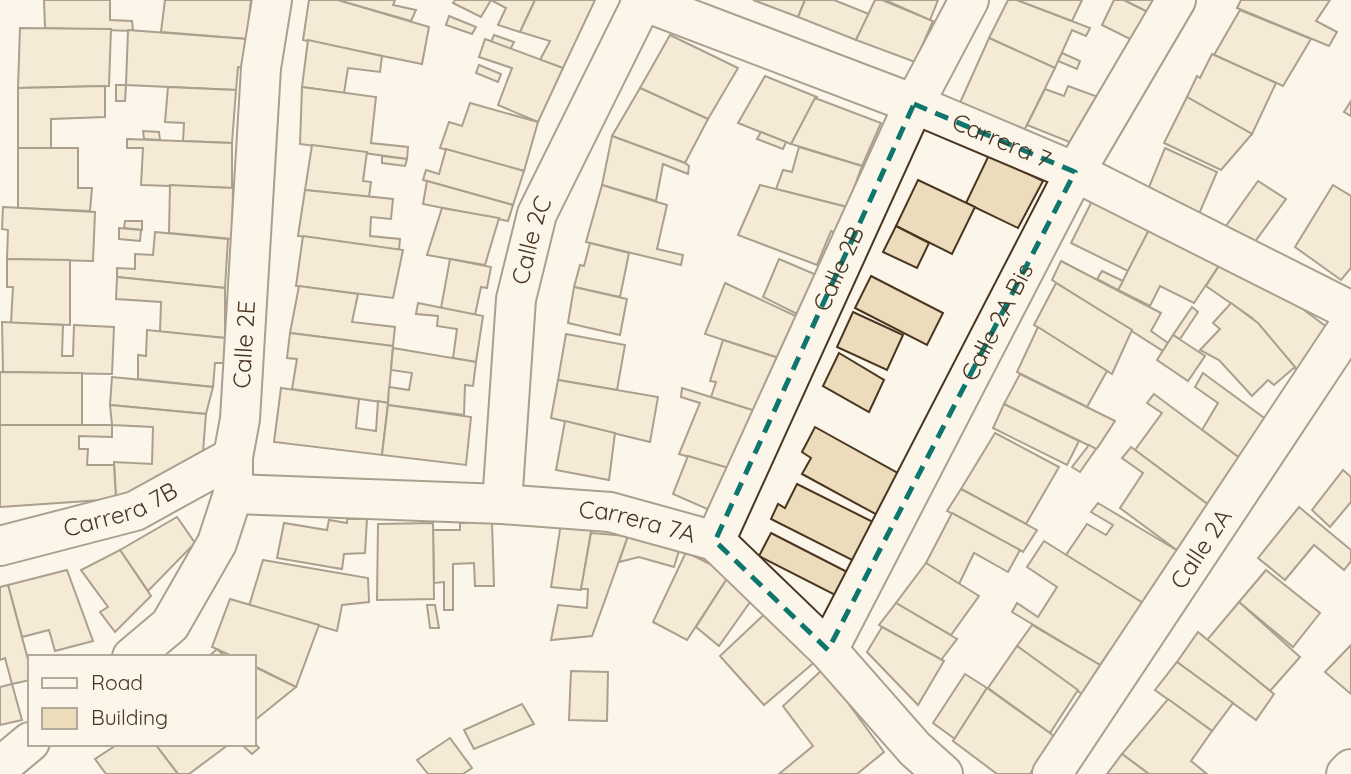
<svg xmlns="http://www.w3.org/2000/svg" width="1351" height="774" font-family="Quicksand,sans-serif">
  <rect width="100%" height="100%" fill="#fbf6e9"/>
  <g fill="#ecdcbc" stroke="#4a3520" stroke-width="2">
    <polygon points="44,0 110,0 110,20 132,21 133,31 45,28"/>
    <polygon points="165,0 251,0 247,39 161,32"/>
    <polygon points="309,0 338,0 429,27 422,64 303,40"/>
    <polygon points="338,0 395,0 393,5 416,10 411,21"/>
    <polygon points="455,0 491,0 481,17 453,3"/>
    <polygon points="491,0 535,0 520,32 498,25 506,8"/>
    <polygon points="535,0 595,0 563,68 540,60 550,41 520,32"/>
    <polygon points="753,0 805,0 798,17"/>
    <polygon points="805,0 834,0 869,14 856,40 798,17"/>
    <polygon points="875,0 882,0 933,21 915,62 856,40"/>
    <polygon points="885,0 938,0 930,20"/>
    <polygon points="1008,0 1017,0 1090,28 1086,36 1072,30 1055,68 989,38"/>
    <polygon points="1017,0 1082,0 1072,21"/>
    <polygon points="1114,0 1124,0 1154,15 1138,43 1102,25"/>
    <polygon points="1124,0 1162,0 1154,15"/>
    <polygon points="1241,0 1330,0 1316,21 1337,32 1329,46 1237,8"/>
    <polygon points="1240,10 1311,39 1283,86 1214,55"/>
    <polygon points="449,16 476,27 472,34 446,25"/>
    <polygon points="20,28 111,29 109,86 18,88"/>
    <polygon points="128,30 247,39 246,68 238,67 236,90 126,85"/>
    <polygon points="494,35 514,42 510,50 491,42"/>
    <polygon points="670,35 738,68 708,119 640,88"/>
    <polygon points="989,38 1055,68 1024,131 959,105"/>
    <polygon points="485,39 563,68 538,122 498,105 512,68 479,57"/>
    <polygon points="308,40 382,56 380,72 348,68 344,93 302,87"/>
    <polygon points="1062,53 1080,61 1077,69 1058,61"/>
    <polygon points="1212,54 1276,83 1252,134 1187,97 1197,76 1200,78"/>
    <polygon points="479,65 501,74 498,82 476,73"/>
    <polygon points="765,76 817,97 791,144 738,123"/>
    <polygon points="116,85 126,85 125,101 116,101"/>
    <polygon points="105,86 105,117 51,119 51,148 18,148 18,88"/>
    <polygon points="1068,86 1109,101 1087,149 1027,125 1045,89 1064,96"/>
    <polygon points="168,87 236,90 232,143 183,141 184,123 165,122"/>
    <polygon points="302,87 376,97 371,143 408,147 407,159 300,144"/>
    <polygon points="640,88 708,119 685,163 612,136"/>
    <polygon points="1187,97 1252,134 1221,170 1164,143"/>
    <polygon points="815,98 881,123 862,166 791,144"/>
    <polygon points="1351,101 1351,116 1344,112"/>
    <polygon points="470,103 538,122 524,171 440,148 449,122 462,126"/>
    <polygon points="143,131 159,132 160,140 144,139"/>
    <polygon points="761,132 786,142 783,149 757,139"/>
    <polygon points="612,136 685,163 689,166 688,174 663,164 656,201 602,185"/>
    <polygon points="127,139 232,143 232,188 141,185 143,148 127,148"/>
    <polygon points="312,145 367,152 363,181 371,182 369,197 305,190"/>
    <polygon points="799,147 862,166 847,207 776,189 783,170 792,172"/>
    <polygon points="18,148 78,148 78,188 92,188 90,211 18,208"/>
    <polygon points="1165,148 1217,172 1199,214 1147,192"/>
    <polygon points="446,149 524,171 513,205 423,180 426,170 439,174"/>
    <polygon points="989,155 1043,181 1018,228 966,203"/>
    <polygon points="382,156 407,159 405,166 382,163"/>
    <polygon points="918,180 975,207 952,254 896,226"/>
    <polygon points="427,181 513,205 508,221 423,204"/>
    <polygon points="1258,181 1286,199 1254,243 1226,226"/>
    <polygon points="170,185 233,188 232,239 169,233"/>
    <polygon points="602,185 667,205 657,249 683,255 681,265 586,242"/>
    <polygon points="760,185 847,207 836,233 831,231 817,265 738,235"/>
    <polygon points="1333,185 1351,196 1351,268 1341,280 1295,247"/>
    <polygon points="305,190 393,199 391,219 371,217 370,236 400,239 399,250 298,236"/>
    <polygon points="1094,197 1151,226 1128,271 1071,243"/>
    <polygon points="3,207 95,212 93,261 7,259 8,230 2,229"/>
    <polygon points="442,208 499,218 485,265 427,255"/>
    <polygon points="125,221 142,221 142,230 124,228"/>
    <polygon points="896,226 929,243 917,268 883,252"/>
    <polygon points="1151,226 1222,261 1194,303 1160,286 1150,306 1118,290"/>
    <polygon points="119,228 141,230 140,241 119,239"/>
    <polygon points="155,232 228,239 225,288 117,277 117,268 135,269 135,254 153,255"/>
    <polygon points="303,236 403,250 393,298 296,286"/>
    <polygon points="590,243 629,253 620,297 574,287 580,265 584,266"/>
    <polygon points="7,259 70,260 70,325 11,323 13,287 7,287"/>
    <polygon points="450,259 491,267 487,288 481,287 475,315 441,308"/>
    <polygon points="779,259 819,276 801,316 763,297"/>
    <polygon points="1061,261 1161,313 1151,331 1168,343 1163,351 1052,280"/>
    <polygon points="1222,261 1280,292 1336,334 1300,374 1252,318 1206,286"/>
    <polygon points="1102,271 1123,281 1118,290 1097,279"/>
    <polygon points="871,276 943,313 927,345 855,308"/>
    <polygon points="117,277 225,288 225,338 160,332 161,302 116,299"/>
    <polygon points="725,283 800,318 785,360 705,334"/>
    <polygon points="1056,283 1132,330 1112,374 1034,325"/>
    <polygon points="299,286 358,294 352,322 395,327 393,346 290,333"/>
    <polygon points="574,287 627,299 620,335 568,323"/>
    <polygon points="418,303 483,316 476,362 453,358 457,329 437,326 438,316 416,314"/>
    <polygon points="1231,303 1258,323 1295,367 1274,385 1268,380 1252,396 1219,360 1200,350 1220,329 1213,323"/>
    <polygon points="1192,307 1198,312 1180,339 1173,335"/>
    <polygon points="853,312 903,335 887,370 837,347"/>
    <polygon points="2,322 63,325 62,356 73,356 74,325 114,327 112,374 3,372"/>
    <polygon points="1038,327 1107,371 1087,407 1017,372"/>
    <polygon points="147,330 225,338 224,363 215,363 213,387 138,379 138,355 146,356"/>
    <polygon points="290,333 393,346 388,403 292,389 297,359 287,358"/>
    <polygon points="566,334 625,345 617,390 558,380"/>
    <polygon points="1173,335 1205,356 1188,381 1157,360"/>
    <polygon points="723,340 785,360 765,414 711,397 716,382 710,381"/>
    <polygon points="393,348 476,362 473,386 465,385 464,415 388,405 389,387 409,390 412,373 391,370"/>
    <polygon points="839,353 884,380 869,412 823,386"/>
    <polygon points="0,372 82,373 82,425 0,425"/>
    <polygon points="1203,373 1267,420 1241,459 1202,430 1218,403 1195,387"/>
    <polygon points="1020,374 1115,421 1098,447 1096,449 1004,404"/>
    <polygon points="112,377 213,387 206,414 110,405"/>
    <polygon points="558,380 658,397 650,442 551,418"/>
    <polygon points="281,388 359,399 356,428 376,431 378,401 388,403 382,455 274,442"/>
    <polygon points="682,388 765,414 742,472 679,454 700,403 681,397"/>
    <polygon points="1154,394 1241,459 1210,506 1135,450 1162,413 1147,403"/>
    <polygon points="1004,404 1079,441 1067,465 993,428"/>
    <polygon points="110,405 206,414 202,464 116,499 114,462 152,464 153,427 112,425"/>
    <polygon points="388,405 471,417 466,465 382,455"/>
    <polygon points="565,421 615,433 609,480 556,470"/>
    <polygon points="0,425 112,425 112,437 79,436 79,449 88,449 87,465 114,465 116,499 0,507"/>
    <polygon points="815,427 903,476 881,517 802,474 811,458 802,452"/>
    <polygon points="995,433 1059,467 1026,524 961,489"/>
    <polygon points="1089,445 1096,449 1080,472 1072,467"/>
    <polygon points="1131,447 1210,506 1178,551 1120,508 1143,473 1122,458"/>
    <polygon points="688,456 742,472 721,515 673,494"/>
    <polygon points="1343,470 1351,477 1351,502 1330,527 1312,510"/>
    <polygon points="797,484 875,523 856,562 771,519 778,504 785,508"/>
    <polygon points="961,489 1037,530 1023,552 947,511"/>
    <polygon points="1098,503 1178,551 1143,603 1066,555 1087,524 1106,535 1113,525 1091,512"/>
    <polygon points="1299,507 1351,550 1351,561 1344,570 1314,545 1285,580 1258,558"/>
    <polygon points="952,513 1020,550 1008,572 974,553 959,584 926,563"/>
    <polygon points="177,517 195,543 148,591 120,550"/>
    <polygon points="562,517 593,520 581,590 551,587"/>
    <polygon points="347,519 367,519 365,553 344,554 342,569 277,558 284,523 327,530 329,520 347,523"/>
    <polygon points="492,522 494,586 475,586 474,563 453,564 453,610 444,610 444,582 434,583 433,530 460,530 460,523"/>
    <polygon points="433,523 434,599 377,600 378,524"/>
    <polygon points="591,533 628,536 592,636 551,640 558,605 587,608 588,589 581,589"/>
    <polygon points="771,533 855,576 843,599 759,556"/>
    <polygon points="628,536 682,541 674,567 639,557 619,562"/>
    <polygon points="1044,541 1143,603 1100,665 1012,612 1017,603 1038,617 1057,587 1027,567"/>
    <polygon points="120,550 151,596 115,632 100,612 108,607 81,570"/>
    <polygon points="686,552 730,574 687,640 653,622"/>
    <polygon points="263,560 368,578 369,602 342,605 337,631 249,606"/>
    <polygon points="926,563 979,596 951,635 896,603"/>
    <polygon points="67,570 93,641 55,651 49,630 22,637 8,585"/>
    <polygon points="1266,570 1320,613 1293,647 1239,602"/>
    <polygon points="730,574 755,595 719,646 696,627"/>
    <polygon points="8,585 30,667 30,680 12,684 5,658 0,660 0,587"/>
    <polygon points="230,599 319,625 296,687 254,666 254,657 234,657 212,647"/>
    <polygon points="1239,602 1300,657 1270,691 1207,640"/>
    <polygon points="896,603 957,639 941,660 879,625"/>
    <polygon points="427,605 435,605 439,628 430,628"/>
    <polygon points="771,608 816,661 764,705 720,656"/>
    <polygon points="1032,625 1100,665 1082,694 1017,646"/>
    <polygon points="882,627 944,661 918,705 867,652"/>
    <polygon points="1198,632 1274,694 1256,720 1177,662"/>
    <polygon points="1351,645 1351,694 1325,672"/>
    <polygon points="1017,646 1078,690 1050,733 988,688"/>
    <polygon points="217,649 226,657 208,657"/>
    <polygon points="1177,662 1233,703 1212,731 1155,690"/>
    <polygon points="255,667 296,687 254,721 254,668"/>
    <polygon points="823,669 884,752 857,774 779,774 813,746 783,706"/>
    <polygon points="571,671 608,672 607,721 569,720"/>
    <polygon points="965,674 987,688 955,739 933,723"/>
    <polygon points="12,684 22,720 0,725 0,687"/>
    <polygon points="987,688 1054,736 1030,774 997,774 953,741"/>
    <polygon points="1168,699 1212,731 1191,761 1207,774 1149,774 1122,754"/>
    <polygon points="522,704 534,724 474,749 464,730"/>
    <polygon points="450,738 472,768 463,774 428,774 417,760"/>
    <polygon points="254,742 259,748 252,754 241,744 254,744"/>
    <polygon points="155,744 227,744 228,745 189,774 178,774"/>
    <polygon points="155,744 178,774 106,774 95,759 118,744"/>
    <polygon points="1122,754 1149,774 1107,774"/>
  </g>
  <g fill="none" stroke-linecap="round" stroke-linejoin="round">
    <g stroke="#4a3520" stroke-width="42">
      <g id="minor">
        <path id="s1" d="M640 0 914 104 1075 172 1351 311"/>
        <path id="s2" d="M233 494 502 504 610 512 715 541 828 650 915 749 943 774"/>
        <path id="s3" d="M502 504 516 299 537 214 643 0"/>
        <path id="s4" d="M715 541 914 104 969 0"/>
        <path id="s5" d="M0 546 135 511 233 457"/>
        <path id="s6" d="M828 650 1075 172 1176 0"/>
        <path id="s7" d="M132 657 170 625 217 543 233 494V457L240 419 261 68 272 0"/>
        <polyline points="0,767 30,742"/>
        <path id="s8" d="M1052 774 1351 323"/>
        <polyline points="1346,774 1351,769"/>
      </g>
    </g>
    <use href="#minor" stroke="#fbf6e9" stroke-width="38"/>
  </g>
  <path d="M0 0H1351V774H0ZM914 104 1075 172 828 650 715 541Z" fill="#fbf6e9" fill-opacity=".55" fill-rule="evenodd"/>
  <path fill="none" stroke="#0f766e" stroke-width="5" stroke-dasharray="14 9" stroke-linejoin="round" d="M914 104 1075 172 828 650 715 541Z"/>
  <g text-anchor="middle" stroke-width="5" stroke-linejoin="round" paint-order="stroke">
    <g font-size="24" fill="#4a3520" stroke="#fbf6e9">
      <text dy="8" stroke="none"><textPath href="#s1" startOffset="388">Carrera 7</textPath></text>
      <text dy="8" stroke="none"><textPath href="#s3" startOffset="266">Calle 2C</textPath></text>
      <text dy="8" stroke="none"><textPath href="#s4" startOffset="299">Calle 2B</textPath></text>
      <text dy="8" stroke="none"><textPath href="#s6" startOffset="369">Calle 2A Bis</textPath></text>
      <text dy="8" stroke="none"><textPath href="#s7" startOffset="346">Calle 2E</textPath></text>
      <text dy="8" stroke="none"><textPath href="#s5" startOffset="126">Carrera 7B</textPath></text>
      <text dy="8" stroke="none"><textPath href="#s2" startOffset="406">Carrera 7A</textPath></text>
      <text dy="8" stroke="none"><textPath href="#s8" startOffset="270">Calle 2A</textPath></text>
    </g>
  </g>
  <rect x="28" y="655" width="228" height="91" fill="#fbf6e9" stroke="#b4a999" stroke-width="2"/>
  <rect x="42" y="678" width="35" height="10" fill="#fbf6e9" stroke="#b4a999" stroke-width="2"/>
  <text x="91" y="690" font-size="21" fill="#4a3520">Road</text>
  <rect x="42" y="708" width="35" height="21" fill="#ecdcbc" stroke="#b4a999" stroke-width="2"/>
  <text x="91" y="725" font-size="21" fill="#4a3520">Building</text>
</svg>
